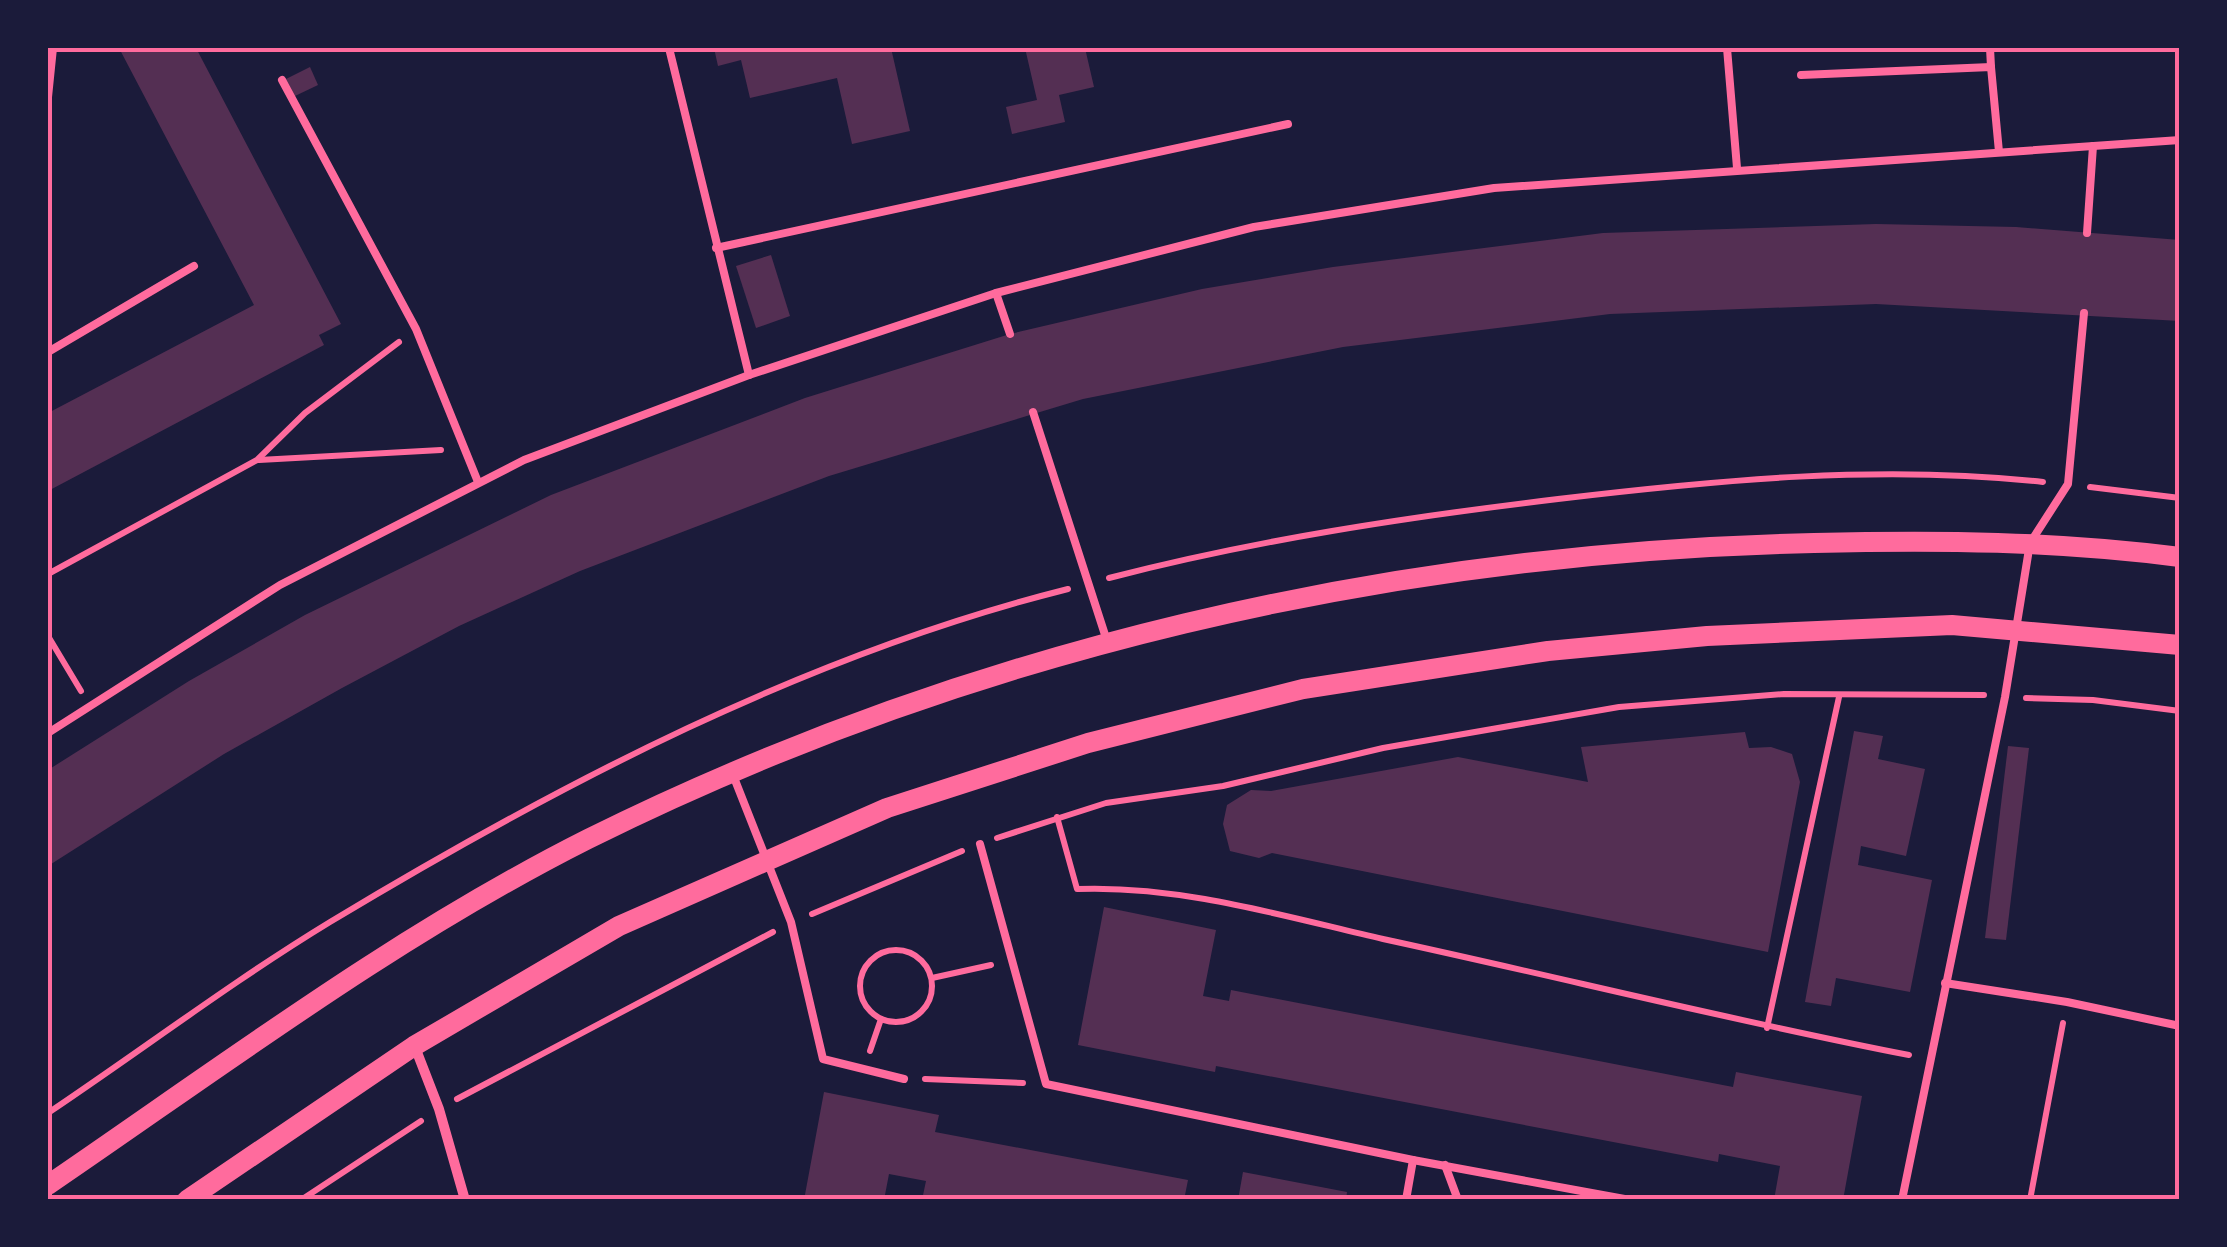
<svg xmlns="http://www.w3.org/2000/svg" width="2227" height="1247" font-family="'Alegreya Sans',sans-serif">
  <rect width="100%" height="100%" fill="#1b1b3a"/>
  <g fill="#542f53">
    <polygon points="119,48 196,48 341,324 319,335 324,345 48,491 48,413 254,305"/>
    <polygon points="714,48 891,48 910,131 852,144 837,78 750,98 741,60 718,66"/>
    <polygon points="1025,48 1085,48 1094,87 1059,95 1065,122 1012,134 1006,107 1037,100"/>
    <polygon points="310,67 318,85 295,96 286,79"/>
    <polygon points="1876,224 2016,227 2180,240 2180,321 1876,304 1610,314 1343,347 1083,399 829,476 580,571 459,626 342,688 224,754 48,866 48,770 189,681 305,615 551,495 805,398 1010,334 1202,289 1333,267 1603,233"/>
    <polygon points="771,255 790,316 756,328 736,266"/>
    <polygon points="1854,731 1883,736 1878,759 1925,769 1906,856 1861,846 1858,865 1932,880 1910,992 1836,978 1831,1006 1805,1002"/>
    <polygon points="1745,732 1749,748 1771,747 1792,754 1800,782 1768,952 1272,853 1259,858 1230,851 1223,824 1227,805 1251,790 1271,791 1458,757 1588,782 1581,747"/>
    <polygon points="2008,746 2029,748 2006,940 1985,938"/>
    <polygon points="1104,907 1216,930 1203,996 1229,1001 1231,990 1733,1087 1736,1072 1862,1096 1843,1200 1774,1200 1780,1166 1719,1154 1718,1162 1216,1066 1215,1072 1078,1045"/>
    <polygon points="824,1092 939,1115 935,1132 1188,1180 1184,1200 922,1200 926,1181 889,1174 884,1200 804,1200"/>
    <polygon points="1243,1172 1347,1192 1346,1200 1238,1200"/>
  </g>
  <g fill="none" stroke-linecap="round" stroke-linejoin="round">
    <g stroke="#ff6b9d" stroke-width="6">
      <polyline points="48,107 54,48"/>
      <polyline points="259,460 441,450"/>
      <polyline points="2090,487 2180,498"/>
      <polyline points="48,574 257,460 305,413 399,342"/>
      <path d="M1109 578C1255 540 1408 517 1558 499 1718 480 1881 464 2043 482"/>
      <polyline points="48,636 81,691"/>
      <polyline points="2026,698 2093,700 2180,711"/>
      <path d="M1057 817 1077 889C1180 885 1283 916 1383 939 1559 977 1733 1021 1909 1055"/>
      <polyline points="997,838 1106,803 1223,786 1383,748 1619,707 1784,694 1984,695"/>
      <polyline points="812,914 962,851"/>
      <circle cx="896" cy="986" r="36"/>
      <polyline points="932,978 991,965"/>
      <polyline points="1767,1028 1839,697"/>
      <polyline points="870,1051 881,1019"/>
      <polyline points="925,1079 1023,1083"/>
      <polyline points="457,1099 773,932"/>
      <path d="M48 1113C142 1050 233 981 330 922 561 783 806 655 1068 589"/>
      <polyline points="301,1200 421,1121"/>
      <polyline points="2030,1200 2063,1023"/>
    </g>
    <g stroke="#ff6b9d" stroke-width="8">
      <polyline points="669,48 749,375"/>
      <polyline points="1727,48 1737,168"/>
      <polyline points="1990,48 1991,67"/>
      <polyline points="1801,75 1991,67 1999,152"/>
      <polyline points="282,80 416,329 478,482"/>
      <polyline points="2087,233 2093,146"/>
      <polyline points="716,248 1288,124"/>
      <polyline points="996,293 1010,334"/>
      <polyline points="48,352 194,266"/>
      <polyline points="1033,412 1107,641"/>
      <polyline points="48,733 280,585 524,460 749,375 996,293 1254,227 1494,188 2180,140"/>
      <polyline points="733,775 791,922 823,1059 904,1079"/>
      <polyline points="980,844 1046,1084 1413,1160 1406,1200"/>
      <polyline points="1945,983 2067,1002 2180,1026"/>
      <polyline points="1413,1160 1630,1200"/>
      <polyline points="1445,1165 1458,1200"/>
      <polyline points="1902,1200 2005,697 2030,543 2068,484 2084,313"/>
    </g>
    <polyline stroke="#ff6b9d" stroke-width="10" points="415,1047 439,1109 465,1200"/>
    <g stroke="#ff6b9d" stroke-width="20">
      <path d="M48 1185C224 1065 397 935 588 839 968 650 1390 552 1814 543 1937 540 2058 541 2180 557"/>
      <polyline points="187,1200 414,1046 619,926 887,808 1088,743 1303,689 1548,651 1707,636 1952,625 2180,645"/>
    </g>
  </g>
  <rect width="2227" height="1247" fill="none" stroke="#1b1b3a" stroke-width="100"/>
  <rect x="50" y="50" width="2127" height="1147" fill="none" stroke="#ff6b9d" stroke-width="4"/>
</svg>
